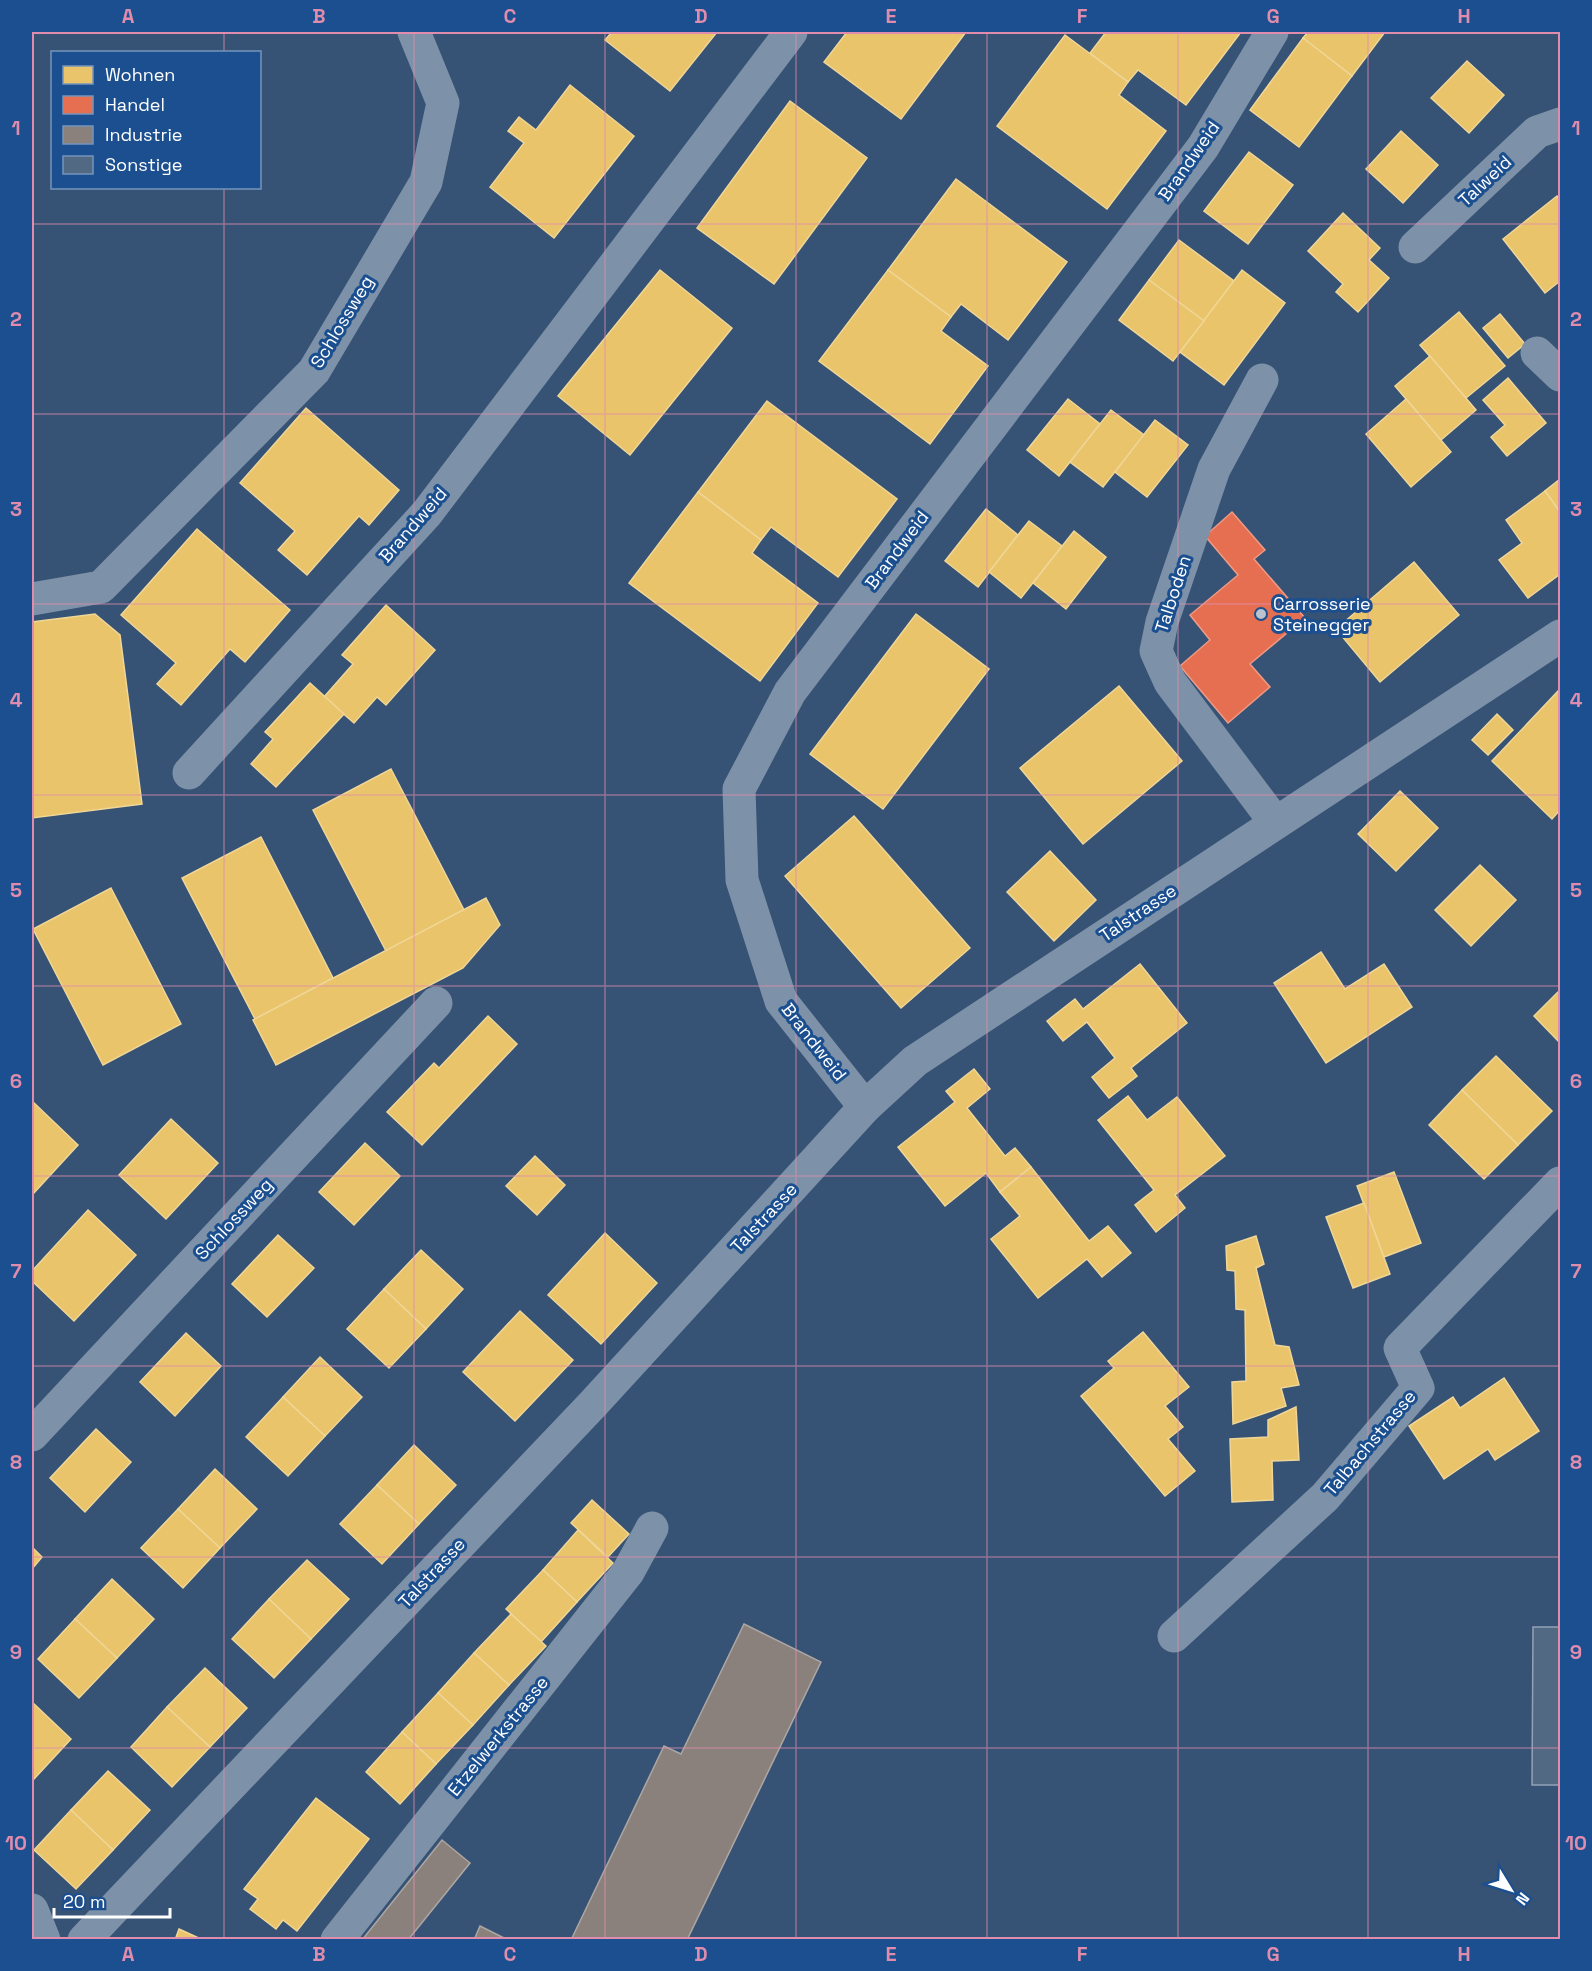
<svg xmlns="http://www.w3.org/2000/svg" width="1592" height="1971" font-family="'Space Grotesk',sans-serif">
  <rect width="100%" height="100%" fill="#365274"/>
  <g fill="#e9c46a" stroke="#f0d697" stroke-width="1.5">
    <polygon points="612,32 717,32 670,91 605,40"/>
    <polygon points="847,32 966,32 901,119 824,62"/>
    <polygon points="1106,32 1241,32 1186,105 1138,70 1128,82 1090,53"/>
    <polygon points="1308,32 1385,32 1352,76 1303,38"/>
    <polygon points="1065,35 1128,82 1119,95 1166,131 1107,209 997,126"/>
    <polygon points="1303,38 1352,76 1299,147 1250,110"/>
    <polygon points="1467,61 1504,95 1469,133 1431,98"/>
    <polygon points="570,85 634,136 554,238 490,187 524,143 508,131 519,117 536,130"/>
    <polygon points="790,101 867,158 774,284 697,228"/>
    <polygon points="1401,131 1438,165 1403,203 1366,169"/>
    <polygon points="1249,152 1293,185 1248,244 1204,211"/>
    <polygon points="956,179 1067,262 1008,340 961,304 951,317 888,270"/>
    <polygon points="1557,196 1560,200 1560,281 1545,293 1503,239"/>
    <polygon points="1343,213 1380,248 1369,260 1389,278 1358,312 1336,292 1343,284 1308,251"/>
    <polygon points="1179,240 1234,281 1204,321 1149,280"/>
    <polygon points="660,270 732,328 630,455 558,396"/>
    <polygon points="888,270 951,317 941,331 988,366 930,444 819,361"/>
    <polygon points="1242,270 1285,303 1224,385 1180,352"/>
    <polygon points="1149,280 1204,321 1173,361 1119,320"/>
    <polygon points="1459,312 1505,366 1466,398 1420,345"/>
    <polygon points="1500,314 1525,344 1508,358 1483,328"/>
    <polygon points="1430,356 1476,410 1441,440 1395,386"/>
    <polygon points="1508,378 1546,423 1507,456 1491,437 1505,425 1483,400"/>
    <polygon points="1068,399 1100,424 1059,476 1027,450"/>
    <polygon points="1406,399 1451,452 1411,487 1366,434"/>
    <polygon points="767,401 897,499 838,577 771,527 761,540 698,492"/>
    <polygon points="306,408 399,490 369,525 359,516 307,575 278,550 295,531 240,483"/>
    <polygon points="1111,410 1144,435 1103,487 1070,462"/>
    <polygon points="1155,420 1188,445 1147,497 1115,472"/>
    <polygon points="1560,479 1560,512 1545,491"/>
    <polygon points="1545,491 1560,512 1560,574 1528,598 1499,560 1522,543 1506,520"/>
    <polygon points="698,492 761,540 752,553 818,603 760,681 629,583"/>
    <polygon points="986,509 1018,535 978,587 945,561"/>
    <polygon points="1029,521 1062,546 1021,598 989,572"/>
    <polygon points="197,529 290,610 245,662 230,649 181,705 157,684 176,663 121,615"/>
    <polygon points="1074,531 1106,557 1066,609 1033,583"/>
    <polygon points="1414,562 1459,615 1380,682 1336,629"/>
    <polygon points="386,605 435,650 386,705 377,697 354,723 324,697 353,664 342,655"/>
    <polygon points="95,614 120,635 142,804 32,818 32,622"/>
    <polygon points="916,614 989,669 883,809 810,754"/>
    <polygon points="310,683 344,714 276,787 251,764 273,739 265,732"/>
    <polygon points="1119,686 1182,761 1083,844 1020,768"/>
    <polygon points="1560,689 1560,810 1552,819 1492,761"/>
    <polygon points="1497,714 1513,730 1488,755 1472,740"/>
    <polygon points="391,769 464,910 386,951 313,810"/>
    <polygon points="1400,791 1438,828 1396,871 1358,834"/>
    <polygon points="854,816 970,948 901,1008 785,876"/>
    <polygon points="261,837 333,978 255,1019 182,878"/>
    <polygon points="1050,851 1096,900 1054,941 1007,892"/>
    <polygon points="1480,865 1516,900 1471,946 1435,910"/>
    <polygon points="111,888 181,1024 103,1065 33,929"/>
    <polygon points="486,898 500,925 463,968 276,1065 253,1020"/>
    <polygon points="1321,952 1345,989 1384,964 1412,1007 1326,1063 1274,983"/>
    <polygon points="1140,964 1187,1023 1131,1068 1137,1076 1109,1098 1092,1077 1115,1058 1087,1022 1063,1041 1047,1021 1075,999 1083,1009"/>
    <polygon points="1560,990 1560,1043 1534,1016"/>
    <polygon points="488,1016 517,1044 422,1145 387,1112 434,1063 439,1068"/>
    <polygon points="1496,1056 1552,1111 1518,1145 1462,1090"/>
    <polygon points="974,1069 990,1089 967,1108 1005,1156 1015,1148 1031,1167 1000,1192 986,1173 945,1206 898,1147 955,1102 946,1091"/>
    <polygon points="1462,1090 1518,1145 1484,1179 1429,1125"/>
    <polygon points="1128,1096 1147,1120 1177,1097 1225,1156 1175,1195 1185,1208 1156,1232 1135,1205 1154,1190 1098,1120"/>
    <polygon points="32,1101 78,1145 32,1195"/>
    <polygon points="171,1119 218,1163 166,1219 119,1175"/>
    <polygon points="365,1143 400,1176 354,1225 319,1192"/>
    <polygon points="535,1156 565,1185 537,1215 506,1186"/>
    <polygon points="1031,1167 1089,1241 1108,1226 1131,1253 1102,1277 1087,1259 1038,1298 991,1239 1020,1216 1000,1192"/>
    <polygon points="1394,1172 1421,1243 1384,1257 1357,1186"/>
    <polygon points="1364,1203 1390,1274 1353,1288 1326,1217"/>
    <polygon points="88,1210 136,1255 74,1321 32,1281 32,1271"/>
    <polygon points="605,1233 657,1283 601,1344 548,1295"/>
    <polygon points="278,1235 314,1268 267,1317 232,1284"/>
    <polygon points="1256,1236 1264,1264 1256,1268 1275,1345 1289,1347 1299,1385 1281,1388 1286,1406 1233,1424 1232,1382 1246,1381 1245,1310 1236,1309 1235,1271 1227,1270 1226,1246"/>
    <polygon points="421,1250 463,1289 426,1329 384,1289"/>
    <polygon points="384,1289 426,1329 389,1368 347,1329"/>
    <polygon points="520,1311 573,1360 515,1421 463,1372"/>
    <polygon points="1143,1332 1189,1387 1165,1406 1183,1427 1168,1439 1195,1471 1165,1496 1081,1396 1114,1368 1108,1361"/>
    <polygon points="186,1333 221,1366 175,1416 140,1382"/>
    <polygon points="320,1357 362,1397 325,1436 283,1397"/>
    <polygon points="1504,1378 1539,1431 1495,1460 1488,1449 1444,1479 1409,1426 1453,1397 1460,1408"/>
    <polygon points="283,1397 325,1436 288,1476 246,1437"/>
    <polygon points="1296,1407 1299,1460 1272,1461 1273,1500 1232,1502 1230,1439 1268,1437 1268,1420"/>
    <polygon points="96,1429 131,1462 85,1512 50,1478"/>
    <polygon points="414,1445 456,1485 419,1524 377,1485"/>
    <polygon points="215,1469 257,1509 220,1548 178,1509"/>
    <polygon points="377,1485 419,1524 382,1564 340,1524"/>
    <polygon points="592,1500 629,1534 608,1557 571,1523"/>
    <polygon points="178,1509 220,1548 183,1588 141,1548"/>
    <polygon points="578,1530 613,1563 577,1602 543,1570"/>
    <polygon points="32,1547 42,1557 32,1569"/>
    <polygon points="307,1560 349,1599 311,1639 269,1599"/>
    <polygon points="543,1570 577,1602 541,1642 506,1609"/>
    <polygon points="112,1579 154,1619 117,1658 75,1619"/>
    <polygon points="269,1599 311,1639 274,1678 232,1639"/>
    <polygon points="511,1614 546,1646 509,1685 474,1653"/>
    <polygon points="75,1619 117,1658 79,1698 38,1659"/>
    <polygon points="474,1653 509,1685 473,1725 438,1693"/>
    <polygon points="205,1668 247,1708 210,1747 167,1707"/>
    <polygon points="438,1693 473,1725 436,1764 402,1732"/>
    <polygon points="32,1702 71,1739 34,1779 32,1777"/>
    <polygon points="167,1707 210,1747 172,1787 131,1747"/>
    <polygon points="402,1732 436,1764 400,1804 366,1772"/>
    <polygon points="108,1771 150,1810 113,1850 71,1810"/>
    <polygon points="316,1798 369,1839 297,1931 283,1920 276,1929 250,1909 258,1899 244,1889"/>
    <polygon points="71,1810 113,1850 76,1889 34,1850"/>
    <polygon points="179,1929 203,1940 175,1940"/>
  </g>
  <polygon fill="#e76f51" stroke="#ee9a85" stroke-width="1.5" points="1232,512 1265,550 1254,559 1305,618 1250,664 1270,687 1228,723 1180,666 1210,640 1190,615 1238,575 1205,536"/>
  <g fill="#8a817c" stroke="#ada7a3" stroke-width="1.5">
    <polygon points="744,1624 821,1662 687,1940 571,1940 664,1746 681,1754"/>
    <polygon points="442,1840 470,1863 408,1940 362,1940"/>
    <polygon points="480,1926 508,1940 474,1940"/>
  </g>
  <polygon fill="#526984" stroke="#92a2b6" stroke-width="1.5" points="1533,1627 1560,1627 1560,1785 1532,1785"/>
  <g fill="none" stroke-linecap="round" stroke-linejoin="round">
    <g stroke="#7d92a8" stroke-width="33">
      <polyline points="1415,247 1537,132 1560,124"/>
      <polyline points="1537,353 1560,375"/>
      <polyline points="1262,380 1214,469 1162,622 1156,651 1170,682 1275,822"/>
      <polyline points="32,599 101,587 314,371 426,182 443,103 414,32"/>
      <polyline points="189,773 427,513 791,32"/>
      <polyline points="865,1107 781,1001 742,880 739,789 790,692 1203,147 1272,32"/>
      <polyline points="32,1435 436,1003"/>
      <polyline points="1174,1636 1325,1497 1418,1388 1400,1348 1560,1183"/>
      <polyline points="32,1910 44,1940"/>
      <polyline points="84,1940 593,1404 865,1107 915,1061 1560,636"/>
      <polyline points="337,1940 628,1572 652,1528"/>
    </g>
  </g>
  <path fill="none" stroke="#e08cad" stroke-width="1.5" stroke-opacity="0.55" d="M224 32V52M414 32V1940M605 32V1940M796 32V1940M987 32V1940M1178 32V1940M1368 32V1940M224 188V1940M32 224H1560M32 414H1560M32 604H1560M32 795H1560M32 986H1560M32 1176H1560M32 1366H1560M32 1557H1560M32 1748H1560"/>
  <circle fill="#b9c2ce" stroke="#1b4f8f" stroke-width="2" cx="1261" cy="614" r="6"/>
  <g text-anchor="middle" stroke-width="6" stroke-linejoin="round" paint-order="stroke">
    <g font-size="18" fill="#fff" stroke="#1b4f8f">
      <text transform="translate(1189 161) rotate(-55)" y="6">Brandweid</text>
      <text transform="translate(1485 181) rotate(-43)" y="6">Talweid</text>
      <text transform="translate(342 322) rotate(-59)" y="6">Schlossweg</text>
      <text transform="translate(413 525) rotate(-49)" y="6">Brandweid</text>
      <text transform="translate(897 550) rotate(-53)" y="6">Brandweid</text>
      <text transform="translate(1173 594) rotate(-72)" y="6">Talboden</text>
      <text transform="translate(1138 913) rotate(-34)" y="6">Talstrasse</text>
      <text transform="translate(814 1042) rotate(52)" y="6">Brandweid</text>
      <text transform="translate(764 1218) rotate(-47)" y="6">Talstrasse</text>
      <text transform="translate(234 1219) rotate(-47)" y="6">Schlossweg</text>
      <text transform="translate(1370 1443) rotate(-50)" y="6">Talbachstrasse</text>
      <text transform="translate(432 1573) rotate(-47)" y="6">Talstrasse</text>
      <text transform="translate(498 1736) rotate(-51)" y="6">Etzelwerkstrasse</text>
    </g>
    <g font-size="18" fill="#fff" stroke="#1b4f8f" text-anchor="start">
      <text x="1273" y="610">Carrosserie<tspan x="1273" dy="21">Steinegger</tspan></text>
    </g>
  </g>
  <rect width="1592" height="1971" fill="none" stroke="#1b4f8f" stroke-width="66"/>
  <rect x="51" y="51" width="210" height="138" fill="#1b4f8f" stroke="#7695bc" stroke-width="1.5"/>
  <rect x="63" y="66" width="30" height="18" fill="#e9c46a" stroke="#7695bc" stroke-width="1.5"/>
  <text x="105" y="81" font-size="18" fill="#ffffff">Wohnen</text>
  <rect x="63" y="96" width="30" height="18" fill="#e76f51" stroke="#7695bc" stroke-width="1.5"/>
  <text x="105" y="111" font-size="18" fill="#ffffff">Handel</text>
  <rect x="63" y="126" width="30" height="18" fill="#8a817c" stroke="#7695bc" stroke-width="1.5"/>
  <text x="105" y="141" font-size="18" fill="#ffffff">Industrie</text>
  <rect x="63" y="156" width="30" height="18" fill="#526984" stroke="#7695bc" stroke-width="1.5"/>
  <text x="105" y="171" font-size="18" fill="#ffffff">Sonstige</text>
  <g transform="translate(1511 1890) rotate(128)" stroke="#1b4f8f" stroke-width="4.5" paint-order="stroke">
  <path d="M0-4.5L10 22L0 15L-10 22Z" fill="#ffffff"/>
  <text y="-9" font-size="16" font-weight="bold" text-anchor="middle" fill="#ffffff">N</text>
  </g>
  <path d="M54 1908v9h116v-9" fill="none" stroke="#ffffff" stroke-width="3"/>
  <text x="63" y="1908" font-size="18" fill="#ffffff" stroke="#1b4f8f" stroke-width="4.5" paint-order="stroke">20 m</text>
  <rect x="33" y="33" width="1526" height="1905" fill="none" stroke="#e08cad" stroke-width="2"/>
  <g font-size="20" text-anchor="middle" font-weight="bold" fill="#e08cad">
    <text x="128" y="23">A</text>
    <text x="319" y="23">B</text>
    <text x="510" y="23">C</text>
    <text x="701" y="23">D</text>
    <text x="891" y="23">E</text>
    <text x="1082" y="23">F</text>
    <text x="1273" y="23">G</text>
    <text x="1464" y="23">H</text>
    <text x="16" y="135">1</text>
    <text x="1576" y="135">1</text>
    <text x="16" y="326">2</text>
    <text x="1576" y="326">2</text>
    <text x="16" y="516">3</text>
    <text x="1576" y="516">3</text>
    <text x="16" y="707">4</text>
    <text x="1576" y="707">4</text>
    <text x="16" y="897">5</text>
    <text x="1576" y="897">5</text>
    <text x="16" y="1088">6</text>
    <text x="1576" y="1088">6</text>
    <text x="16" y="1278">7</text>
    <text x="1576" y="1278">7</text>
    <text x="16" y="1469">8</text>
    <text x="1576" y="1469">8</text>
    <text x="16" y="1659">9</text>
    <text x="1576" y="1659">9</text>
    <text x="16" y="1850">10</text>
    <text x="1576" y="1850">10</text>
    <text x="128" y="1961">A</text>
    <text x="319" y="1961">B</text>
    <text x="510" y="1961">C</text>
    <text x="701" y="1961">D</text>
    <text x="891" y="1961">E</text>
    <text x="1082" y="1961">F</text>
    <text x="1273" y="1961">G</text>
    <text x="1464" y="1961">H</text>
  </g>
</svg>
